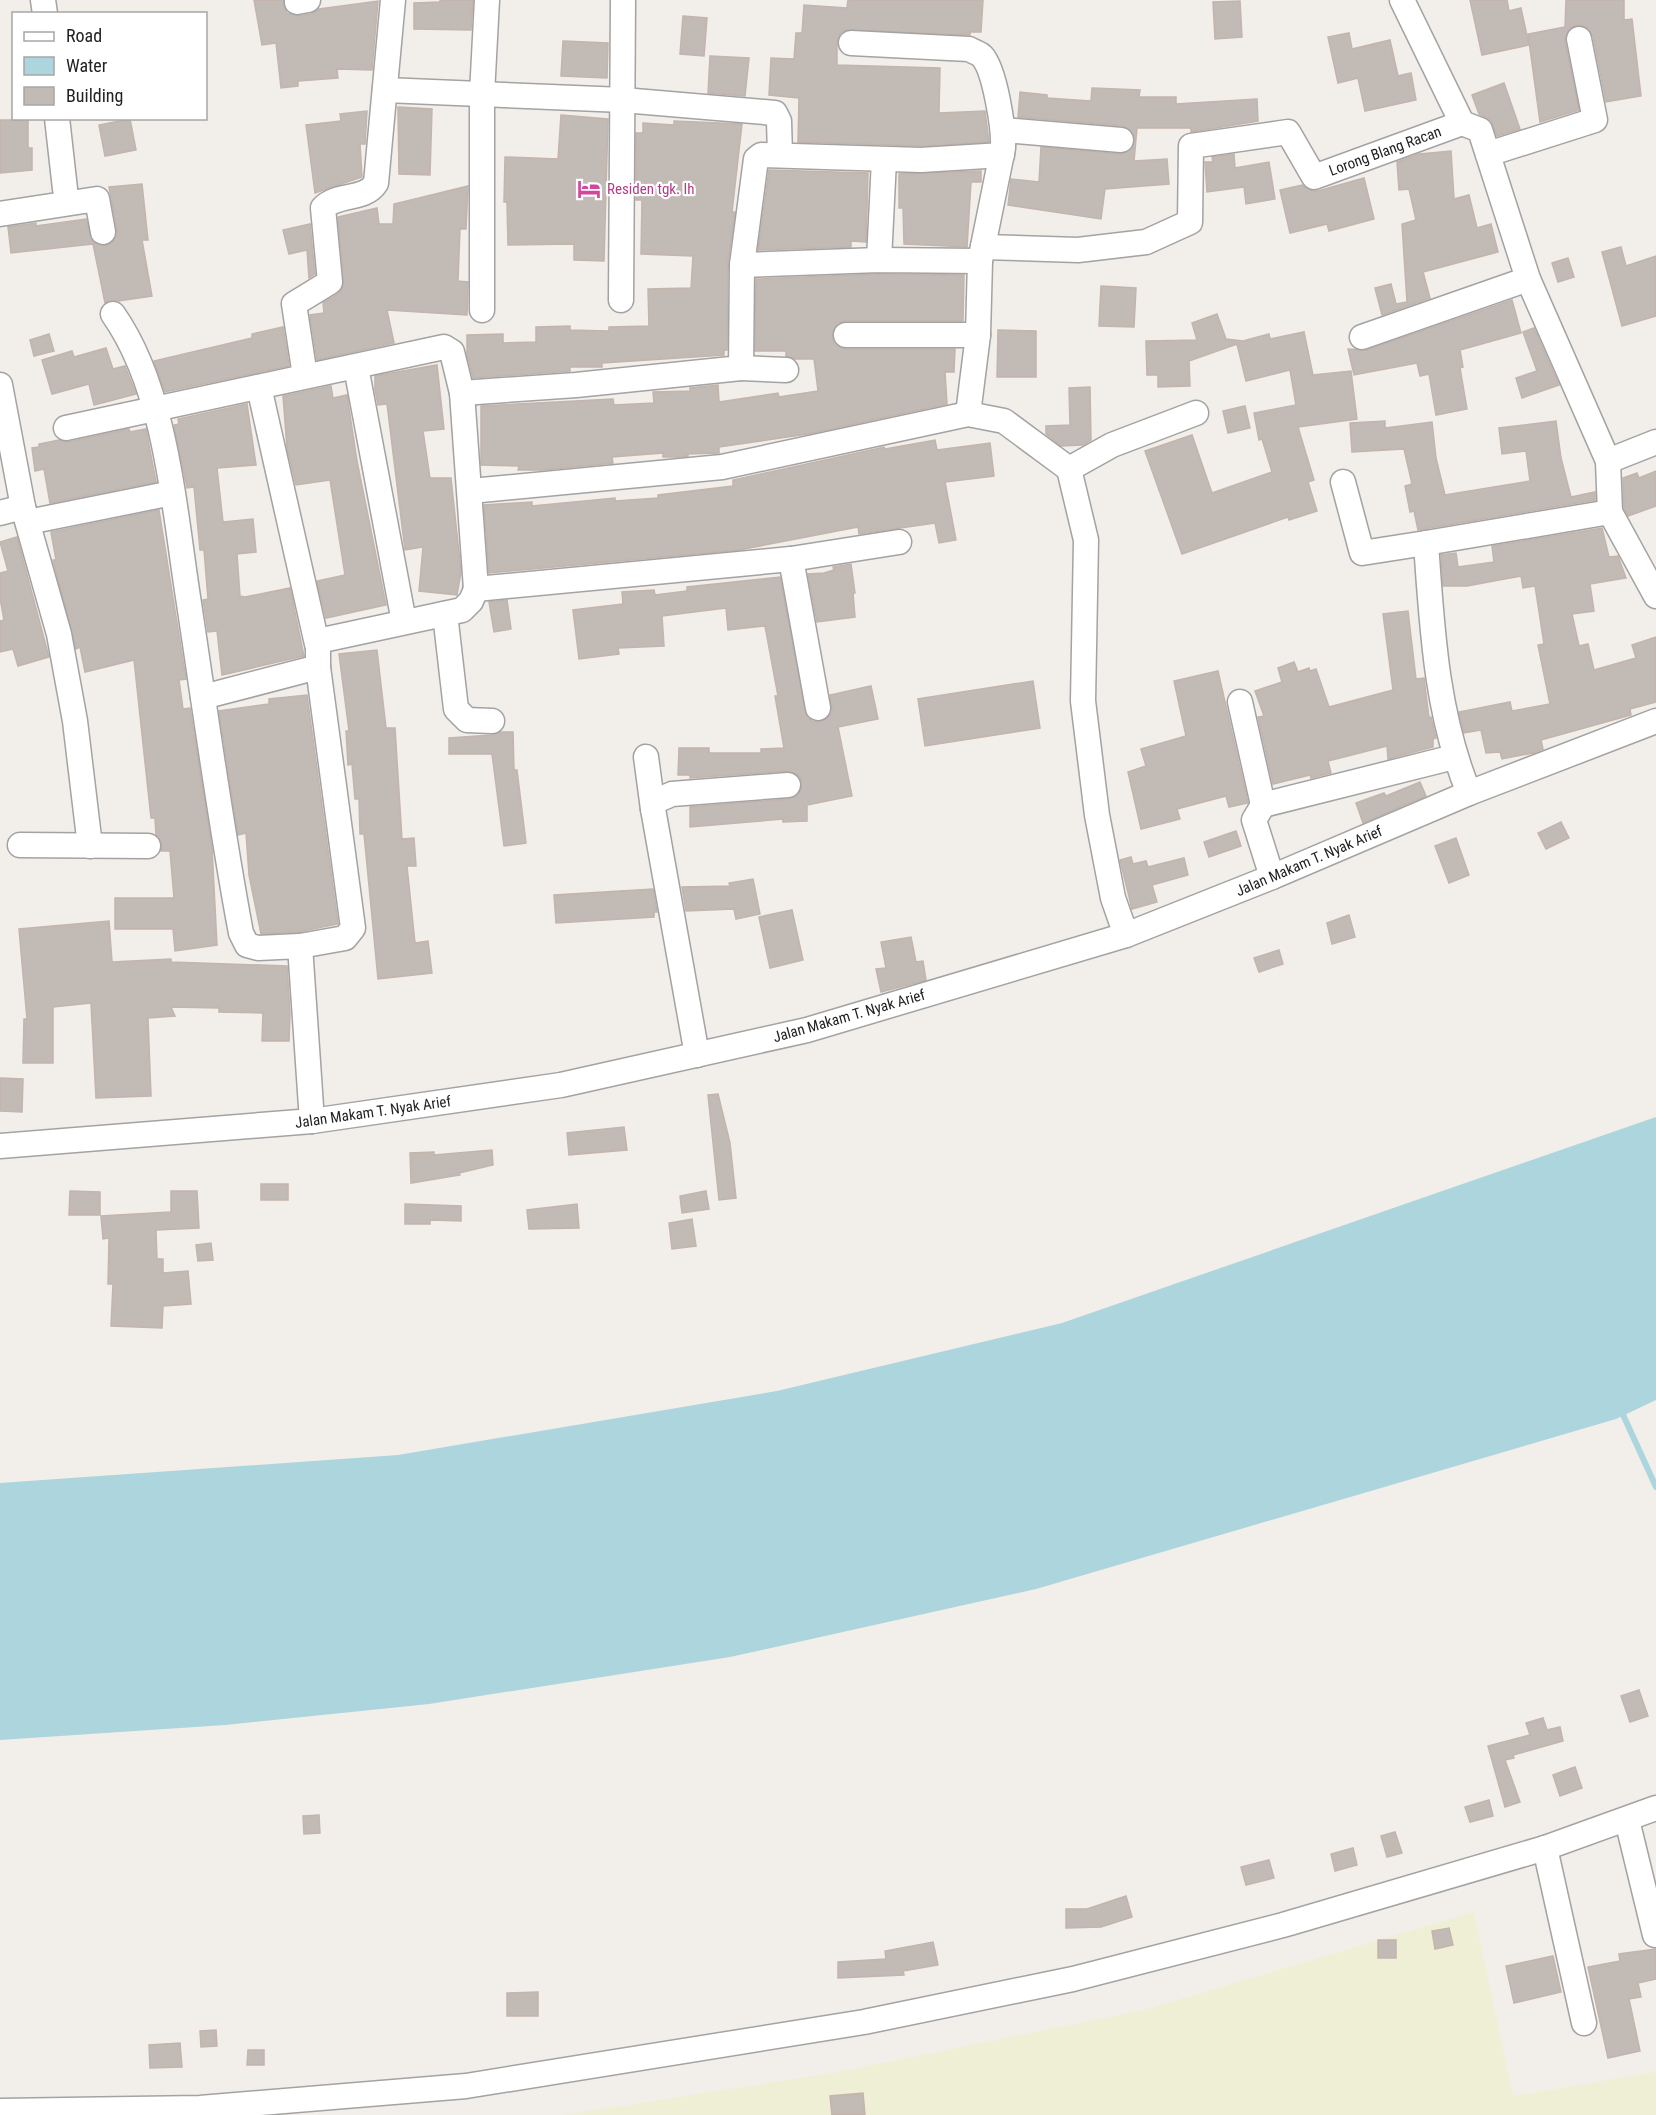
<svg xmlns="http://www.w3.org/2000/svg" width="1656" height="2115" font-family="'Roboto Condensed',sans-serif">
  <rect width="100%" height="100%" fill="#f2eee9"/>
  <polygon fill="#efefd6" points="1474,1912 1513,2096 1656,2072 1656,2115 564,2115 833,2073 1144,2010"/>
  <polygon fill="#acd5dd" points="1656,1117 1656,1400 1616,1419 1036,1589 730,1657 429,1704 225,1725 0,1740 0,1483 398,1455 777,1391 1062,1323"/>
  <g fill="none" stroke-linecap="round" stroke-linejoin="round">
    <polyline stroke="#acd5dd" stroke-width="6" points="1620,1408 1656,1487"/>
  </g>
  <g fill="#c2bab5" stroke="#c3b4ac" stroke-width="1.5">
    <polygon points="254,0 283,0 287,13 299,16 311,14 319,9 378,1 372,70 337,69 338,78 298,81 298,86 281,88 276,43 262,45"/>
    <polygon points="440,0 473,0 471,30 414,29 414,3 440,2"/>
    <polygon points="848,0 983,0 981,32 970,32 970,35 845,30 840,34 837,42 837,65 940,68 939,113 985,111 989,142 921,146 798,142 799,98 769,95 771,58 794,59 796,33 802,33 804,5 847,8"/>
    <polygon points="1470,0 1507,0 1509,11 1521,8 1529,45 1482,55"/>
    <polygon points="1566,0 1624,0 1624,20 1632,19 1641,96 1606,102 1593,36 1584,26 1576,25 1569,29 1565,41 1579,110 1540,122 1528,34 1565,27"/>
    <polygon points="1240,1 1242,37 1215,39 1213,2"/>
    <polygon points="683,16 707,18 704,56 680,54"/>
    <polygon points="1349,33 1352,49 1390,40 1398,76 1411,73 1416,100 1365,111 1358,78 1338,83 1328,37"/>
    <polygon points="563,41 608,43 607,78 561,76"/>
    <polygon points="710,56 749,58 745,96 708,93"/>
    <polygon points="1504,83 1520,129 1497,136 1491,121 1479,114 1472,95"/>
    <polygon points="1092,88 1140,90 1139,97 1176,97 1176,104 1257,99 1258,121 1191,132 1191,128 1137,128 1134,161 1167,159 1169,184 1105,189 1101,219 1008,205 1011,179 1039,182 1041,147 1120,154 1132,149 1134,135 1123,126 1018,117 1020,92 1047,95 1047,98 1091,101"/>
    <polygon points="398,107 432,109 430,175 399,174"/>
    <polygon points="367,111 365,144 360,144 362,177 315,193 306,125 341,121 340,114"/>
    <polygon points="561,115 608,119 604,261 574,260 574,244 508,245 507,202 504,202 505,157 558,159"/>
    <polygon points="130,119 136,150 105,156 99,125"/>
    <polygon points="0,120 28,120 28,148 32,148 32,170 0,173"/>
    <polygon points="674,121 742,124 732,212 735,212 728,263 727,350 724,350 724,355 602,363 602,367 570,367 570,371 473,378 467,354 467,335 503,334 503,343 536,342 536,327 570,326 570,330 609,331 609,327 649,326 648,289 691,288 693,256 641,254 642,200 636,200 636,133 643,133 643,123 674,125"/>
    <polygon points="1451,151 1454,199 1469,195 1477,228 1491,224 1498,252 1423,272 1430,298 1382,315 1375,288 1391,284 1396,304 1407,302 1402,224 1416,220 1409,189 1399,190 1397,162 1419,154"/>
    <polygon points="1234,154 1235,168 1269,162 1275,199 1246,204 1244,187 1207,192 1205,162 1213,162 1212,157"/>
    <polygon points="769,170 868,173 866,242 851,241 851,247 758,250"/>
    <polygon points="981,171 981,182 971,182 967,247 904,244 903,208 899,208 899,174"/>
    <polygon points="1364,178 1374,219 1329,231 1327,224 1290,233 1280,190 1302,185 1312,191 1318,191"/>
    <polygon points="142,184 148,240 142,240 152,296 105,303 93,244 11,253 8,227 36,223 36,226 86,219 93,242 105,246 112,243 117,230 109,187"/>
    <polygon points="468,186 466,229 460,229 458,281 468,282 467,315 387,310 394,343 317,360 310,315 324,313 323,303 338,294 344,281 338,217 377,208 379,224 393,224 394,204"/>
    <polygon points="310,224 315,274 309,278 307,250 289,254 283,230"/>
    <polygon points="1621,247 1626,266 1656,256 1656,316 1622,326 1602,252"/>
    <polygon points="1568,258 1574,277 1558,282 1552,263"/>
    <polygon points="879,274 964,275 963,321 846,321 838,323 832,334 834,343 846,349 955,349 954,372 945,372 947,404 808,434 719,447 719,453 688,454 688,456 678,457 663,457 663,453 612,457 613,463 543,470 518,470 519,466 481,465 481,406 613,399 614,405 654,403 653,392 690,391 690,388 718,385 719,402 778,393 779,397 818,391 814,359 795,359 786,356 786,351 755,351 756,279"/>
    <polygon points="1101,286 1136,288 1134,327 1099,326"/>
    <polygon points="1512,300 1521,333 1460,350 1463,367 1460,368 1467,409 1436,415 1429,374 1420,376 1417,363 1354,375 1348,349 1367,350"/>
    <polygon points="1217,314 1226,339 1243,341 1269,334 1270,339 1304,332 1313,375 1351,371 1357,419 1298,427 1314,480 1308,482 1317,511 1289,520 1288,517 1182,554 1145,451 1192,435 1212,493 1272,472 1262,439 1259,440 1254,413 1296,405 1290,370 1246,381 1237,344 1189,361 1190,386 1158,387 1158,375 1147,375 1146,341 1197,340 1192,323"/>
    <polygon points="283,327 289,366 165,392 154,361 252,338 252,334"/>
    <polygon points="1534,328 1559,385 1522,398 1516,378 1537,371 1523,332"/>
    <polygon points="998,330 1036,331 1036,377 997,377"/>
    <polygon points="49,334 54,351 34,356 30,340"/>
    <polygon points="106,348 113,369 125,366 136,394 94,405 89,384 52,394 42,360 72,351 74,357"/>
    <polygon points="437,365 444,429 423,431 430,478 451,478 461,572 457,595 419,591 423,547 405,550 387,404 378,405 375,390 375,376"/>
    <polygon points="331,386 333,398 347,395 357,461 386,605 326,618 317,581 345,575 330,480 296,485 287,448 283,396"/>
    <polygon points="1090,387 1091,440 1083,445 1061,446 1046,434 1046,426 1070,425 1069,388"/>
    <polygon points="247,404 256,465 217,468 223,522 253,519 256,552 237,554 240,596 245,597 290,588 304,656 222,675 217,631 208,632 203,600 208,599 204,550 200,550 194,487 187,488 174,425 179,424 178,419"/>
    <polygon points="1245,406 1250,428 1228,433 1223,411"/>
    <polygon points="1385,421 1385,428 1432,422 1436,458 1445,495 1530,481 1526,451 1502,454 1499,428 1556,421 1561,458 1571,497 1595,492 1595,500 1418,530 1414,511 1410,512 1405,486 1412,484 1404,449 1352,452 1350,423"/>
    <polygon points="129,429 130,432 146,429 156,482 50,503 44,469 35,471 32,448 39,447 39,444 59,440 69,442"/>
    <polygon points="935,440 937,450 990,443 994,476 945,482 956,540 939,543 935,523 859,534 858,527 739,550 489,573 484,505 532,502 532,506 615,498 615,501 658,498 658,495 733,486 733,480 884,447 885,449"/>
    <polygon points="1656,471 1656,506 1628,516 1624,508 1623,478 1637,473 1639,478"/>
    <polygon points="159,510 186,679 179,680 183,709 190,708 212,848 217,945 175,951 173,929 115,929 115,898 174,898 170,851 161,851 162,846 156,835 155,818 151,818 134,660 85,672 80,647 76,649 53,560 56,560 51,532"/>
    <polygon points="1602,528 1609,557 1618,556 1626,578 1590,584 1594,611 1572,614 1579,646 1588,644 1594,670 1636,658 1632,645 1656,637 1656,702 1630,709 1631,715 1541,740 1543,749 1533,753 1502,759 1500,752 1486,753 1481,730 1464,733 1459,712 1510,702 1512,711 1550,704 1538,645 1544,644 1535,586 1523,588 1521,576 1467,586 1443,586 1441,555 1456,553 1458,567 1494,562 1492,546"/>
    <polygon points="17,537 49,657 18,666 13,649 0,652 0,621 4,620 0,598 0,573 8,571 0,542"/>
    <polygon points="851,564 855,593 853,593 855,617 817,622 808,574 824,573 834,570 833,567"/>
    <polygon points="780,577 807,717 814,722 827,719 832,712 830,695 871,686 878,719 838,727 852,796 807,805 807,821 783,822 783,819 690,827 690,807 789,799 801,791 800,777 787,771 690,778 690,775 678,775 679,748 709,748 709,753 761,753 761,749 784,748 775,696 778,696 765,626 728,630 726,608 662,616 664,646 618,648 619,654 579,659 573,610 623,604 622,592 654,590 655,595 687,591 687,587"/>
    <polygon points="507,600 511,629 494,632 489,602"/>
    <polygon points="1408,611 1416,679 1424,678 1429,718 1431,717 1436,738 1433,739 1433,747 1388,759 1387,746 1328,761 1331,773 1311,778 1310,775 1273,784 1258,717 1264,716 1255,691 1282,682 1278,668 1294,662 1298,672 1309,668 1310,671 1316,669 1329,707 1393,690 1383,614"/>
    <polygon points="377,650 386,728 395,728 402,839 414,838 416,866 407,866 415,943 428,941 432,973 378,979 364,834 360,834 359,799 355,799 352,764 348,765 346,731 349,731 339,654"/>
    <polygon points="1218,671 1248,803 1229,807 1226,796 1177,809 1180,819 1141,829 1128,772 1146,766 1141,749 1186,736 1174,681"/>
    <polygon points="1033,681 1040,728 925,746 918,699"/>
    <polygon points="307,695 338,924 298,932 261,934 249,875 246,833 238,835 219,711 269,704 269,699"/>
    <polygon points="500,732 513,732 514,770 517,770 526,843 504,846 492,754 449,754 449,738 492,735"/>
    <polygon points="1420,782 1426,796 1363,823 1356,803 1384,793 1386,796"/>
    <polygon points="1561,822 1569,838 1546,849 1538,833"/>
    <polygon points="1236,831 1241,846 1209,857 1204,842"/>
    <polygon points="1456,838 1469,875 1449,883 1435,846"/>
    <polygon points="1131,857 1133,864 1146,861 1148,867 1184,858 1188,875 1152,885 1157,902 1132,909 1120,860"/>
    <polygon points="753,879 760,914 736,919 734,909 686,911 682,887 730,886 729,883"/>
    <polygon points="653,889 657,912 654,912 654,917 556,923 554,895"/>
    <polygon points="792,910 803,960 770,968 759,917"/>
    <polygon points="1349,915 1355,937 1332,944 1327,923"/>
    <polygon points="109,921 112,962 171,959 171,962 287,966 290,1014 289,1041 262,1041 263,1013 219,1012 219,1008 171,1007 175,1016 148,1018 151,1096 96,1098 91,1003 53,1007 53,1063 23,1063 24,1019 27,1019 19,929"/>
    <polygon points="911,937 916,962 923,961 926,980 881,992 876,969 886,968 881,942"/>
    <polygon points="1279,950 1283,964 1259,972 1254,958"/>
    <polygon points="0,1078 23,1079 22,1112 0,1111"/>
    <polygon points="718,1094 730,1143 736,1198 719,1200 708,1095"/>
    <polygon points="624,1127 627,1150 569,1155 567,1133"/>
    <polygon points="492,1150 493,1165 459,1173 460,1175 411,1183 410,1153 434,1152 434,1155"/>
    <rect x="261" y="1184" width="27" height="16"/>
    <polygon points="70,1191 100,1192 100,1215 69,1215"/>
    <polygon points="171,1191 197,1191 199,1228 156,1230 157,1259 163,1259 163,1273 188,1271 191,1304 163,1306 162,1328 111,1326 113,1284 108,1284 109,1238 103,1239 101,1216 171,1212"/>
    <polygon points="706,1191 709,1209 682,1213 680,1196"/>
    <polygon points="405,1204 461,1206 461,1221 430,1220 430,1224 405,1224"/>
    <polygon points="577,1204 579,1228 529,1229 527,1210"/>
    <polygon points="692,1219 696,1246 672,1249 669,1223"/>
    <polygon points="211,1243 213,1260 198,1261 196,1245"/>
    <polygon points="1639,1690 1648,1716 1630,1722 1621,1696"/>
    <polygon points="1543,1718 1547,1730 1560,1727 1563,1741 1513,1755 1514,1758 1505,1760 1520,1802 1505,1807 1488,1746 1530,1735 1526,1723"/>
    <polygon points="1575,1767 1582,1788 1560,1796 1553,1775"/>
    <polygon points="1489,1800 1493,1816 1470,1822 1465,1807"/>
    <polygon points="319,1815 320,1833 304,1834 303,1816"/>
    <polygon points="1395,1832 1402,1853 1387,1857 1381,1836"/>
    <polygon points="1353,1848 1357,1865 1335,1871 1331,1854"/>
    <polygon points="1269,1860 1274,1878 1246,1885 1241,1867"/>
    <polygon points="1126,1896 1132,1917 1101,1927 1066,1928 1066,1909 1087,1909"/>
    <polygon points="1449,1928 1453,1945 1435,1949 1432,1931"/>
    <rect x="1378" y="1940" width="18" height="18"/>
    <polygon points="933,1942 938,1965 903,1971 904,1975 838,1978 838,1962 886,1959 885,1951"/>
    <polygon points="1656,1949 1656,1979 1638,1983 1641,1997 1629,1999 1640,2051 1608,2058 1588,1967 1620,1961 1619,1954"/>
    <polygon points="1553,1956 1561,1992 1514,2003 1506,1966"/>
    <polygon points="538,1992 538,2016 507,2016 507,1993"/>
    <polygon points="216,2030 217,2046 201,2047 200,2031"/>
    <polygon points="180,2043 182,2067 150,2068 149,2045"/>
    <polygon points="248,2050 264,2050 264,2065 247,2065"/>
    <polygon points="863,2093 865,2115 832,2115 830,2096"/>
  </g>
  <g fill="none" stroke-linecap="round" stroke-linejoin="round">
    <g stroke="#a3a3a3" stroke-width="27">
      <g id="minor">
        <polyline points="43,0 45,14"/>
        <polyline points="1402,0 1462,123 1480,130 1528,279 1608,461 1610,512 1656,596"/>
        <polyline points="297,2 308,0"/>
        <path d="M851 43 969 49C972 51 979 53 982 56 995 70 1004 129 1003 148L980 261 978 335 968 414"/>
        <polyline points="385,90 623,100 775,113 779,121 780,155"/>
        <polyline points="57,118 65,189"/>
        <polyline points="1004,130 1121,140"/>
        <polyline points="1488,154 1595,120 1579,39"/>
        <polyline points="0,214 97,199 103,232"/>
        <polyline points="983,247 1078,250 1146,242 1190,222 1191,146 1288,132 1314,177 1462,123"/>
        <polyline points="879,260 884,160"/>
        <polyline points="742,265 879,260 980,261"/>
        <polyline points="621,300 623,0"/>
        <polyline points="482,310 482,94 487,0"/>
        <path d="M113 314C166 389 174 507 188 597 205 709 220 822 241 933L247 945 258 948 300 946 312 1121"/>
        <polyline points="846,335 978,335"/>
        <polyline points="1362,337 1528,279"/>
        <polyline points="356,367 404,622"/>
        <polyline points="741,368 786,370"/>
        <path d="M305 376 294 304 330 282 323 208C337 193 365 201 376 183L393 0"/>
        <polyline points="0,385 23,507 59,634 75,721 90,846"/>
        <polyline points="259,387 317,644"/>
        <polyline points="462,393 576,385 741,368 742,265 756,159 761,155 921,160 1002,155"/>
        <polyline points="66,428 444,347 452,352 462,393 476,589 791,559 899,542"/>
        <polyline points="1608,461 1656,442"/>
        <polyline points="1069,469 1112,445 1196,413"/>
        <polyline points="1343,482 1362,553 1426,543"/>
        <polyline points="471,491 722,467 968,414 1004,421 1069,469 1086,540 1083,701 1097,815 1113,898 1126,935"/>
        <polyline points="0,513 23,507"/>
        <polyline points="28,522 172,493"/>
        <polyline points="791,559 818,708"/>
        <polyline points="445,614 456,709 467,720 492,721"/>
        <polyline points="203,697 318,667"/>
        <polyline points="1240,702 1263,805 1254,820 1272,877"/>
        <polyline points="646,757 653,809"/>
        <path d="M1469 793C1436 713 1432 628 1426 543L1610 512"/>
        <polyline points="1263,805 1454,757"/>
        <polyline points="20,845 148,846"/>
        <polyline points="300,946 345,938 353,928 318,667 318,641 462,610 471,601 476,589"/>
        <polyline points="697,1055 653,809 656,801 672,794 788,785"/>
        <polyline points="0,1146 312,1121 561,1085 807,1030 1126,935 1272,877 1469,793 1656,721"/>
        <polyline points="1627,1820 1655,1935"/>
        <polyline points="1545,1848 1584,2023"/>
        <polyline points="0,2111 200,2108 466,2086 864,2022 1073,1979 1283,1925 1545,1848 1656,1808"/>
      </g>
    </g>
    <use href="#minor" stroke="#fff" stroke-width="24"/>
  </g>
  <defs>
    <g id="hotel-bare" transform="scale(1.8)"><path d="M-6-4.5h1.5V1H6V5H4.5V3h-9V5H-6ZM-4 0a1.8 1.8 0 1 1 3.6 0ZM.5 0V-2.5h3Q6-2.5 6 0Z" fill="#d1479c" stroke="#fff" stroke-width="2.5" paint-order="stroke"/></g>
  </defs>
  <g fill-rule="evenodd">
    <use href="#hotel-bare" x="589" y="189"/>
  </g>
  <g text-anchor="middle" stroke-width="4.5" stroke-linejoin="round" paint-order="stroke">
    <g font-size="15" fill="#222" stroke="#fff">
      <text transform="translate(1385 151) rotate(-20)" y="5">Lorong Blang Racan</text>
      <text transform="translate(1309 861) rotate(-23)" y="5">Jalan Makam T. Nyak Arief</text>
      <text transform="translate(849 1016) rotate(-16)" y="5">Jalan Makam T. Nyak Arief</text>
      <text transform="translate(373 1112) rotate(-8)" y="5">Jalan Makam T. Nyak Arief</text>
    </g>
    <g font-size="15" fill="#b23c85" stroke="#fff" text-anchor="start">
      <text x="607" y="194">Residen tgk. Ih</text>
    </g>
  </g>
  <rect x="12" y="12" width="195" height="108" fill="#ffffff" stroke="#a7a7a7" stroke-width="1.5"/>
  <rect x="24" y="32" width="30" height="9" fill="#ffffff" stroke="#a7a7a7" stroke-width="1.5"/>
  <text x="66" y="42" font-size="18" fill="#222222">Road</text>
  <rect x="24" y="57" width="30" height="18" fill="#acd5dd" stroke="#a7a7a7" stroke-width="1.5"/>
  <text x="66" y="72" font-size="18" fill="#222222">Water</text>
  <rect x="24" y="87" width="30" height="18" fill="#c2bab5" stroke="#a7a7a7" stroke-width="1.5"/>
  <text x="66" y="102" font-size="18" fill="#222222">Building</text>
</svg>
